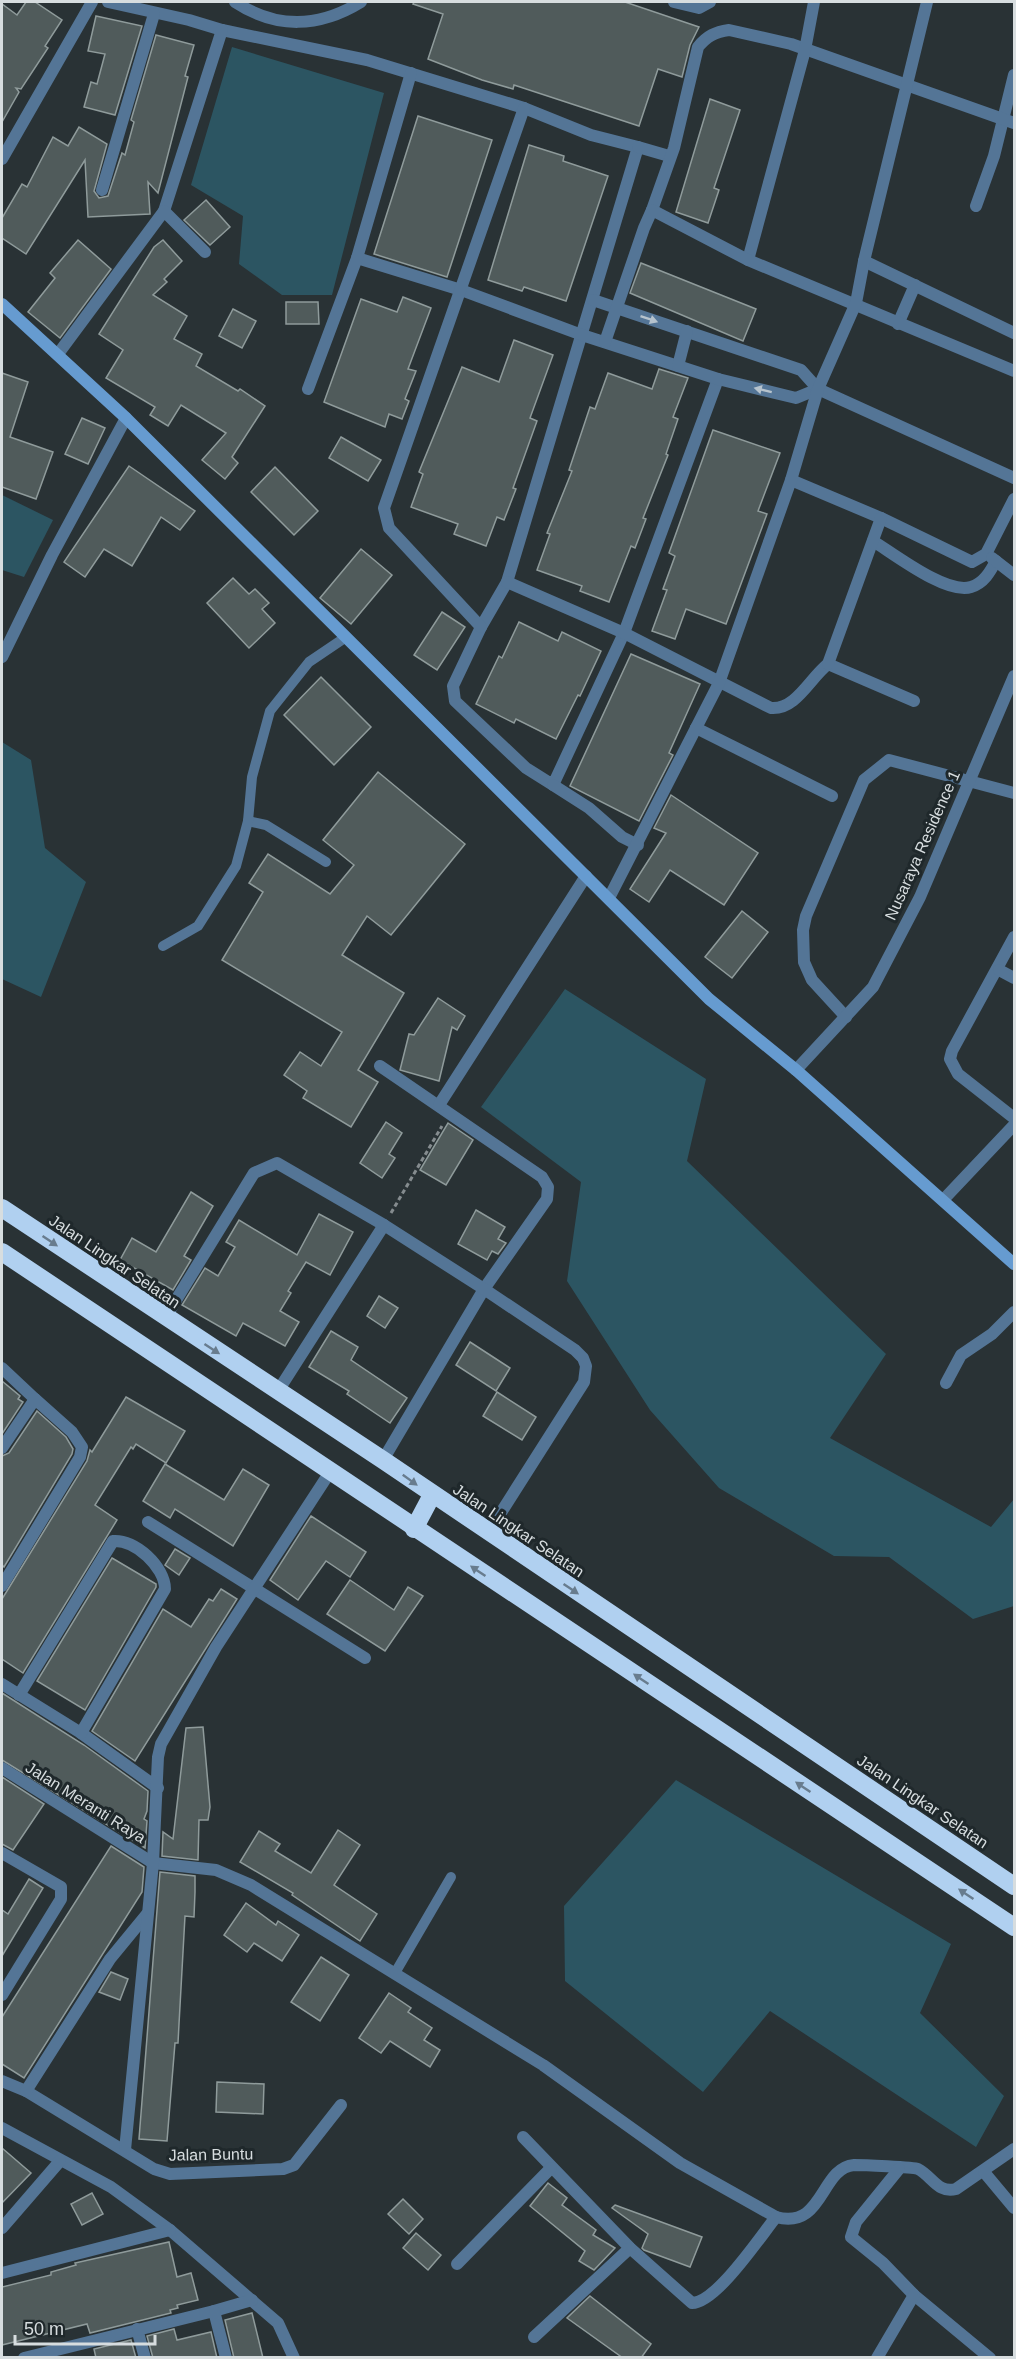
<svg xmlns="http://www.w3.org/2000/svg" width="1016" height="2359" font-family="Arial,sans-serif">
  <rect width="100%" height="100%" fill="#293235"/>
  <g fill="#2c5562">
    <polygon points="232,47 384,93 332,295 282,295 239,264 243,216 191,185"/>
    <polygon points="2,495 53,520 24,577 2,570"/>
    <polygon points="2,742 31,760 45,848 86,882 41,997 2,979"/>
    <polygon points="565,989 706,1079 687,1161 886,1354 830,1438 991,1527 1014,1499 1014,1606 973,1619 889,1557 834,1556 719,1488 650,1410 567,1281 581,1182 481,1107"/>
    <polygon points="676,1780 951,1944 920,2013 1004,2096 976,2147 770,2011 703,2092 565,1981 564,1906"/>
  </g>
  <g fill="#505b5b" stroke="#8f9b9b" stroke-width="1.5">
    <polygon points="26,2 35,2 62,20 45,46 48,48 21,89 16,88 19,92 2,122 2,4 17,15"/>
    <polygon points="414,2 625,2 699,27 690,45 682,77 658,69 639,126 514,85 513,89 482,80 428,59 443,14 413,4"/>
    <polygon points="96,16 142,26 115,115 84,107 91,82 97,84 105,54 88,51"/>
    <polygon points="156,35 194,45 185,76 188,77 158,193 148,182 150,214 88,217 85,160 26,254 2,238 2,218 22,184 27,187 53,137 68,146 79,127 107,144 94,191 99,198 108,196 122,153 125,155 134,122 131,120"/>
    <polygon points="710,99 740,110 714,188 719,190 708,223 676,212"/>
    <polygon points="418,116 492,140 447,277 374,254"/>
    <polygon points="529,145 564,156 563,161 608,176 566,301 524,287 522,291 488,280"/>
    <polygon points="206,200 230,227 210,245 184,220"/>
    <polygon points="78,240 111,269 60,338 28,312 55,278 50,273"/>
    <polygon points="163,240 182,261 164,279 167,282 153,295 187,316 174,339 202,354 196,366 238,391 240,389 265,406 232,457 238,463 225,479 202,460 226,433 181,405 168,426 150,415 155,407 106,378 123,350 99,334 154,247"/>
    <polygon points="641,263 756,309 743,341 630,293"/>
    <polygon points="403,297 431,308 408,369 416,371 405,399 409,401 402,419 389,414 385,427 324,402 361,299 397,312"/>
    <polygon points="286,302 318,302 319,324 286,324"/>
    <polygon points="233,309 256,321 242,348 219,336"/>
    <polygon points="514,340 553,355 530,418 537,421 513,488 516,489 504,520 497,517 486,546 454,534 458,524 411,507 423,474 419,472 462,367 499,382"/>
    <polygon points="659,369 688,378 673,417 678,419 666,454 668,455 643,518 646,519 635,548 631,546 609,602 580,591 582,586 537,570 550,534 547,533 572,471 569,470 590,407 595,409 608,373 652,389"/>
    <polygon points="2,373 28,382 10,437 53,452 36,499 2,487"/>
    <polygon points="82,418 105,428 88,464 65,454"/>
    <polygon points="713,430 780,453 758,511 767,514 726,624 686,609 675,639 652,631 667,590 663,589 675,556 669,553"/>
    <polygon points="341,437 381,460 368,481 329,458"/>
    <polygon points="129,466 195,511 180,530 161,517 132,566 104,549 85,577 64,562"/>
    <polygon points="275,467 318,511 294,535 251,492"/>
    <polygon points="361,549 392,575 351,624 320,598"/>
    <polygon points="233,578 249,594 255,589 269,603 262,609 275,623 249,648 207,603"/>
    <polygon points="442,612 465,627 437,670 414,655"/>
    <polygon points="519,622 558,641 562,632 601,651 580,696 578,695 556,739 516,719 514,723 476,704 499,656 502,658"/>
    <polygon points="631,654 700,684 669,753 673,755 639,821 570,786"/>
    <polygon points="321,677 371,727 334,765 284,715"/>
    <polygon points="378,772 465,844 391,935 367,916 342,955 404,993 358,1070 378,1082 351,1127 303,1098 307,1091 284,1075 300,1052 321,1066 342,1032 222,960 263,892 249,883 268,854 330,894 354,865 323,840"/>
    <polygon points="671,795 758,853 724,905 670,870 649,902 630,889 666,833 654,828"/>
    <polygon points="742,911 768,932 732,978 705,957"/>
    <polygon points="438,998 465,1016 457,1030 452,1027 439,1081 400,1070 409,1034 414,1035"/>
    <polygon points="386,1122 402,1133 389,1154 395,1158 382,1178 360,1163"/>
    <polygon points="448,1123 473,1140 446,1185 420,1170"/>
    <polygon points="191,1192 213,1206 184,1256 191,1260 173,1290 120,1260 132,1238 156,1252"/>
    <polygon points="476,1210 505,1227 498,1239 506,1243 498,1254 492,1251 487,1260 458,1244"/>
    <polygon points="319,1214 353,1232 330,1275 306,1262 288,1291 291,1293 280,1311 299,1322 285,1346 243,1323 236,1336 182,1305 205,1268 218,1276 235,1247 226,1242 239,1220 297,1255"/>
    <polygon points="379,1296 398,1308 385,1328 367,1316"/>
    <polygon points="331,1331 358,1347 351,1360 407,1398 390,1423 347,1394 349,1391 309,1367"/>
    <polygon points="470,1342 510,1368 496,1391 456,1365"/>
    <polygon points="2,1381 20,1396 18,1399 23,1402 2,1434"/>
    <polygon points="497,1392 536,1417 522,1440 483,1416"/>
    <polygon points="126,1397 185,1431 166,1463 136,1444 133,1449 131,1447 95,1505 117,1520 23,1673 2,1659 2,1599 87,1461 90,1450 92,1452"/>
    <polygon points="37,1411 66,1437 73,1449 72,1454 4,1567 2,1565 2,1456 9,1453"/>
    <polygon points="165,1464 224,1500 243,1469 269,1485 233,1546 175,1509 170,1518 143,1501"/>
    <polygon points="311,1516 366,1552 350,1577 326,1561 298,1600 270,1580"/>
    <polygon points="175,1549 190,1558 179,1575 165,1565"/>
    <polygon points="112,1558 156,1584 156,1587 85,1710 37,1681"/>
    <polygon points="350,1580 394,1610 408,1587 423,1596 385,1651 327,1614"/>
    <polygon points="221,1589 237,1599 135,1761 92,1731 163,1609 191,1627 209,1599 213,1601"/>
    <polygon points="2,1693 84,1745 148,1791 147,1811 144,1819 147,1821 145,1848 2,1760"/>
    <polygon points="203,1727 210,1807 208,1820 199,1820 198,1860 162,1856 163,1832 173,1839 186,1728"/>
    <polygon points="2,1777 44,1804 13,1850 2,1844"/>
    <polygon points="338,1830 360,1845 334,1885 377,1914 360,1941 292,1895 293,1893 240,1862 259,1831 280,1844 275,1851 311,1873"/>
    <polygon points="111,1846 144,1867 142,1892 24,2078 2,2064 2,2017"/>
    <polygon points="160,1872 195,1876 195,1892 194,1917 185,1916 179,2024 178,2043 175,2043 167,2141 139,2139"/>
    <polygon points="29,1879 43,1888 2,1956 2,1910 8,1914"/>
    <polygon points="246,1903 276,1925 278,1921 299,1935 282,1961 254,1943 247,1952 224,1935"/>
    <polygon points="321,1957 349,1975 320,2021 291,2002"/>
    <polygon points="111,1972 128,1979 120,2000 99,1992"/>
    <polygon points="389,1993 411,2008 408,2012 432,2028 424,2040 440,2050 430,2067 390,2041 381,2053 359,2038"/>
    <polygon points="217,2082 264,2084 263,2114 216,2112"/>
    <polygon points="2,2148 31,2173 2,2203"/>
    <polygon points="548,2183 567,2198 562,2205 596,2230 593,2235 615,2248 594,2270 579,2261 585,2251 530,2206"/>
    <polygon points="92,2193 103,2214 82,2225 71,2204"/>
    <polygon points="403,2199 423,2219 409,2234 388,2214"/>
    <polygon points="615,2205 702,2237 690,2267 644,2250 642,2248 648,2234 612,2208"/>
    <polygon points="416,2233 441,2255 428,2270 403,2248"/>
    <polygon points="169,2242 177,2277 191,2273 198,2300 177,2305 178,2308 170,2310 171,2313 90,2333 87,2324 2,2345 2,2287 51,2275 51,2272 76,2265 75,2263"/>
    <polygon points="590,2296 651,2344 641,2358 623,2358 567,2318"/>
    <polygon points="252,2313 263,2358 234,2358 225,2320"/>
    <polygon points="174,2329 177,2340 211,2332 217,2358 153,2358 147,2336"/>
    <polygon points="131,2340 136,2358 96,2358 94,2349"/>
  </g>
  <g fill="none" stroke-linecap="round" stroke-linejoin="round">
    <polyline stroke="#858c8f" stroke-width="3" stroke-dasharray="4.5 3" stroke-linecap="butt" points="391,1213 442,1126"/>
    <g stroke="#547596" stroke-width="10">
      <polyline points="248,821 266,825 326,862"/>
      <polyline points="163,946 198,926 236,866 248,821 252,777 270,711 309,662 346,637"/>
      <polyline points="395,1973 451,1877"/>
    </g>
    <g stroke="#547596" stroke-width="12">
      <polyline points="108,2 189,20 222,30 367,60 524,108 591,135 638,147 507,582 481,627 453,686 455,701 526,768 553,785 624,633 718,379"/>
      <path d="M235 2C276 29 319 28 361 2"/>
      <polyline points="674,2 699,8 710,2"/>
      <polyline points="638,147 669,156"/>
      <polyline points="2,159 92,2"/>
      <polyline points="102,190 154,14"/>
      <polyline points="976,206 994,156 1014,75"/>
      <path d="M652 210 674 148 698 47C707 36 715 32 729 30L791 44 1014 123"/>
      <polyline points="164,211 222,30"/>
      <polyline points="357,258 461,290 582,335 718,379 796,398 818,389"/>
      <polyline points="748,260 805,50 814,2"/>
      <polyline points="864,261 1014,333"/>
      <polyline points="593,300 801,370 818,389 1014,478"/>
      <polyline points="898,324 915,285"/>
      <polyline points="605,342 644,228 652,210 748,260 1014,371"/>
      <polyline points="58,354 164,211 205,252"/>
      <polyline points="678,366 687,331"/>
      <polyline points="308,389 357,258 411,73"/>
      <polyline points="791,480 881,518 972,562 986,554 1014,499"/>
      <path d="M873 541C894 554 947 595 971 587 984 583 990 572 996 561"/>
      <polyline points="992,558 1014,575"/>
      <path d="M507 582 624 633 771 708C796 710 810 678 828 664L914 701"/>
      <polyline points="481,627 389,528 384,508 524,108"/>
      <polyline points="2,657 52,555 126,418"/>
      <polyline points="828,664 881,518"/>
      <polyline points="696,728 832,796"/>
      <polyline points="553,785 589,808 622,837 638,845"/>
      <polyline points="609,898 719,683 791,480 818,389 856,303 864,261 927,2"/>
      <polyline points="1014,937 952,1051 950,1059 958,1074 1014,1118"/>
      <polyline points="999,970 1014,978"/>
      <polyline points="846,1017 812,980 804,962 803,930 806,916 864,780 889,760 1014,793"/>
      <polyline points="380,1066 542,1177 548,1187 547,1199 484,1289 383,1460"/>
      <polyline points="796,1070 873,987 920,897 1014,676"/>
      <polyline points="439,1105 586,876"/>
      <polyline points="944,1199 1014,1125"/>
      <polyline points="165,1318 254,1173 277,1163 384,1225 484,1289 575,1350 583,1358 586,1366 584,1382 488,1533"/>
      <polyline points="2,1368 35,1399"/>
      <polyline points="946,1383 961,1355 992,1334 1014,1312"/>
      <polyline points="278,1391 384,1225"/>
      <polyline points="2,1448 35,1399 72,1432 82,1447 80,1457 2,1586"/>
      <polyline points="148,1522 365,1658"/>
      <polyline points="2,1684 81,1733 158,1788"/>
      <path d="M19 1695 113 1541C135 1539 165 1567 165 1589L81 1733"/>
      <path d="M2 1768 153 1863 216 1870 251 1885 543 2065 680 2163 776 2217C824 2230 820 2168 854 2165 862 2165 913 2167 918 2169 932 2176 938 2194 956 2189L1014 2149"/>
      <polyline points="2,1853 61,1887 61,1899 2,1995"/>
      <polyline points="2,2081 26,2091 154,2169 170,2174 283,2169 294,2165 341,2105"/>
      <polyline points="26,2091 110,1959 147,1914"/>
      <polyline points="2,2128 111,2187 170,2230 278,2323 294,2358"/>
      <path d="M523 2137 630 2248 692 2303C716 2303 760 2237 776 2217"/>
      <polyline points="125,2150 153,1863 158,1757 161,1744 216,1647 330,1472"/>
      <polyline points="899,2169 856,2222 851,2237 883,2263 914,2295 990,2358"/>
      <polyline points="984,2172 1014,2208"/>
      <polyline points="2,2228 60,2161"/>
      <polyline points="457,2264 551,2168"/>
      <polyline points="2,2273 170,2230"/>
      <polyline points="214,2311 252,2300"/>
      <polyline points="137,2329 145,2358"/>
      <polyline points="534,2337 630,2248"/>
      <polyline points="24,2358 214,2311 226,2358"/>
      <polyline points="877,2358 914,2295"/>
    </g>
    <polyline stroke="#669bd0" stroke-width="12" points="2,304 126,418 709,999 796,1070 1014,1264"/>
    <g stroke="#b0d0f0" stroke-width="18">
      <polyline points="2,1208 383,1460 1014,1886"/>
      <polyline points="2,1252 1014,1927"/>
      <polyline points="414,1529 432,1495"/>
    </g>
  </g>
  <defs><path id="oneway-solid" d="M-6-.8H1V-3.2L6.5 0L1 3.2V.8H-6Z" transform="scale(1.5)"/></defs>
  <g fill="#b6c3cd">
    <use href="#oneway-solid" transform="translate(649 319) rotate(19)"/>
    <use href="#oneway-solid" transform="translate(763 390) rotate(-166)"/>
  </g>
  <g fill="#687c8e">
    <use href="#oneway-solid" transform="translate(50 1241) rotate(34)"/>
    <use href="#oneway-solid" transform="translate(212 1349) rotate(33)"/>
    <use href="#oneway-solid" transform="translate(410 1480) rotate(36)"/>
    <use href="#oneway-solid" transform="translate(478 1571) rotate(-146)"/>
    <use href="#oneway-solid" transform="translate(571 1589) rotate(34)"/>
    <use href="#oneway-solid" transform="translate(641 1679) rotate(-146)"/>
    <use href="#oneway-solid" transform="translate(803 1787) rotate(-146)"/>
    <use href="#oneway-solid" transform="translate(966 1894) rotate(-146)"/>
  </g>
  <g text-anchor="middle" stroke-width="6" stroke-linejoin="round" paint-order="stroke">
    <g font-size="16" fill="#d7dddf" stroke="#1f282b">
      <text transform="translate(922 845) rotate(-66)" y="6">Nusaraya Residence 1</text>
      <text transform="translate(115 1261) rotate(34)" y="6">Jalan Lingkar Selatan</text>
      <text transform="translate(519 1530) rotate(34)" y="6">Jalan Lingkar Selatan</text>
      <text transform="translate(923 1801) rotate(34)" y="6">Jalan Lingkar Selatan</text>
      <text transform="translate(86 1802) rotate(32)" y="6">Jalan Meranti Raya</text>
      <text transform="translate(211 2154) rotate(-1)" y="6">Jalan Buntu</text>
    </g>
  </g>
  <rect width="1016" height="2359" fill="none" stroke="#d7dddf" stroke-width="6"/>
  <path d="M15 2335v9h140v-9" fill="none" stroke="#d7dddf" stroke-width="3"/>
  <text x="24" y="2335" font-size="18" fill="#d7dddf" stroke="#1f282b" stroke-width="4.5" paint-order="stroke">50 m</text>
</svg>
